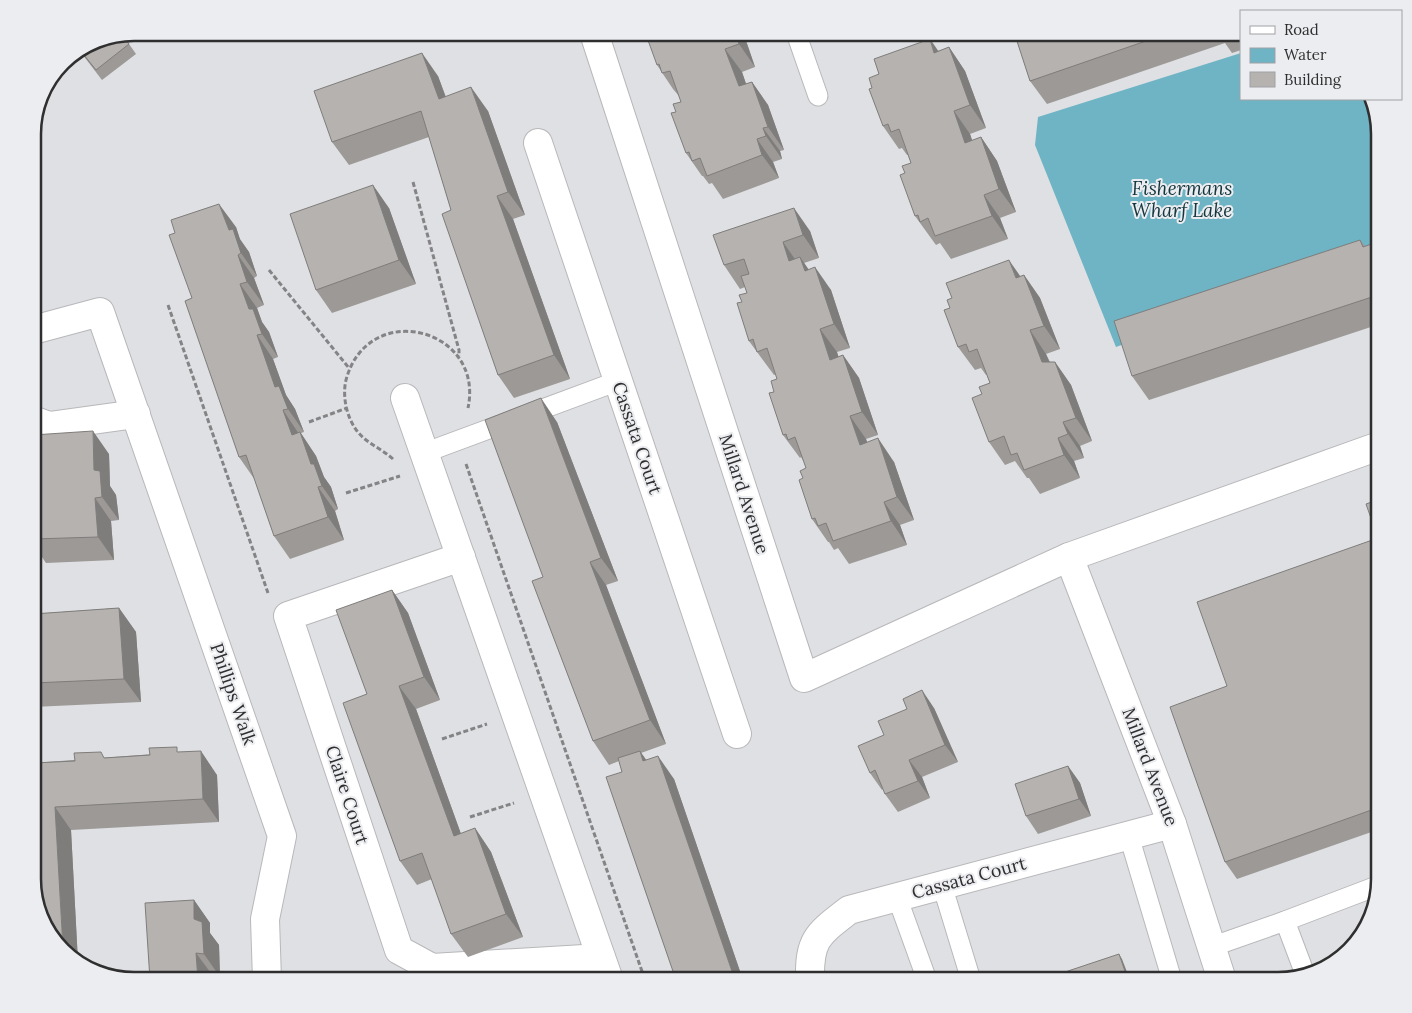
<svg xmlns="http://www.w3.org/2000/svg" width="1412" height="1013" font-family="Lora,serif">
  <rect width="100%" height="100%" fill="#dfe0e3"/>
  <polygon fill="#6eb4c5" points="1241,53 1241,99 1371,99 1379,134 1379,260 1376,253 1116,347 1035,145 1038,117"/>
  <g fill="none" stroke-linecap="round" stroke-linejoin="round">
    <g stroke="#b8b8bb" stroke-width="21">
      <g id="service">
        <polyline points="796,33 818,96"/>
        <polyline points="424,453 618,381"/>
        <polyline points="1129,836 1172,980"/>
        <polyline points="942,885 971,980"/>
        <polyline points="897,897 927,980"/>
        <polyline points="1211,947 1285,921"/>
        <polyline points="1305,974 1285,921 1377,886"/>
      </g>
    </g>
    <g stroke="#b8b8bb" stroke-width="30">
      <g id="minor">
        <polyline points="594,33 804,678 1069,557 1379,446"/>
        <polyline points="538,143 737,734"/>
        <polyline points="33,330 100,312 282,836 265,919 267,980"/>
        <polyline points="405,398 609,980"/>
        <polyline points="33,420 49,426 136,414"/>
        <polyline points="461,557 288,616 399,950 432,968 601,958"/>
        <polyline points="1069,557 1172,824 1222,980"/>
        <path d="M810 980C809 939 818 934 849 910L1172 824"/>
      </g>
    </g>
    <g stroke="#848486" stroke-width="3" stroke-dasharray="5 2.5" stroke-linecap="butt">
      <polyline points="413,182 459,350 459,356"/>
      <polyline points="269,270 349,368"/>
      <polyline points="168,305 268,593"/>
      <polyline points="309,422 347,408"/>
      <path d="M393 459C381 448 367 444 357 431 347 418 342 397 346 380 368 298 485 328 468 408"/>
      <polyline points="466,464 645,980"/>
      <polyline points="346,493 400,476"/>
      <polyline points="442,739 487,724"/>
      <polyline points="470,817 514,803"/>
    </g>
    <use href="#service" stroke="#fff" stroke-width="19"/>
    <use href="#minor" stroke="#fff" stroke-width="28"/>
  </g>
  <g fill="#9c9997">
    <polygon points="743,32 755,67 742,72 746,84 752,82 768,105 784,150 780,151 782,159 773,162 779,178 723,199 712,183 709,184 703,176 702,176 686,153 676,112 681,102 679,96 673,89 657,65"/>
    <polygon points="968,32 985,32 972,38"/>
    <polygon points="1014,32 1241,32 1241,50 1232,53 1225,43 1047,104 1030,81"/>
    <polygon points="96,40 129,44 136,54 102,80 79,50"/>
    <polygon points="949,47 965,71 986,128 970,134 972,141 981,137 997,161 1016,212 1000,218 1008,239 951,259 940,243 936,245 915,216 905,173 911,163 908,155 907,155 902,148 899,149 883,126 872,88 938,51"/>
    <polygon points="438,76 446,97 488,111 525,215 513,219 570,379 514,398 498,375 451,210 429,137 349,165 332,142"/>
    <polygon points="389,208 416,284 332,313 316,290"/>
    <polygon points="236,227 240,240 249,252 257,276 254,278 264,305 257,308 262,322 269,332 278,357 273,359 286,395 295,409 304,432 301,433 316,456 324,477 331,487 338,509 335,511 344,540 290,559 274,536 255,480 239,457 192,298 175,233"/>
    <polygon points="810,231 819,258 804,263 808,269 831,290 850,348 837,352 838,357 843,355 859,378 878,435 866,439 867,442 894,462 914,520 900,525 907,545 849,564 838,548 834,550 829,542 828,542 812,519 803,478 806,468 804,462 801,457 800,458 783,435 774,392 777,379 776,374 774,375 749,341 742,302 747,293 745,287 740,289 724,265"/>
    <polygon points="1360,240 1365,246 1380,241 1380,324 1149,400 1132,376"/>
    <polygon points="1024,275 1040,298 1060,349 1046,354 1050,362 1055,362 1071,385 1092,441 1080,446 1084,458 1074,461 1080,478 1040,494 1029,478 1027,478 1015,461 1005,465 989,442 982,394 990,383 987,375 986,375 981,368 975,370 958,347 950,308 952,298"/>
    <polygon points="557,422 618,581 606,585 666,744 641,753 646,760 674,779 743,980 676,980 622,772 619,761 609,765 593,741 543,577"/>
    <polygon points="33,435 109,454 110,486 116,495 119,520 111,521 114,560 46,563 33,544"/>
    <polygon points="1380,499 1380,829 1237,879 1225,862 1378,538"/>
    <polygon points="392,590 408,613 440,700 416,709 461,834 475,828 491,852 523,937 468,957 451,934 432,879 417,885 400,861 367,694"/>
    <polygon points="119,608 136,632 141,702 33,707 33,614"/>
    <polygon points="934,708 958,762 922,777 930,798 898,812 885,794 883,789 882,790 870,773 884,735"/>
    <polygon points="181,752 217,775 219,822 71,830 78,962 73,960 33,763"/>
    <polygon points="1068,766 1080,783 1091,816 1038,834 1026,816"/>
    <polygon points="194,900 210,923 210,933 219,945 220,977 213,976 213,980 150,980"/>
  </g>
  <g fill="#7f7d7b">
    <polygon points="735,32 743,32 755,67 739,44"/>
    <polygon points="930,39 946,62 934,53"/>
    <polygon points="949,47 965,71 986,128 970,105"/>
    <polygon points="725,49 742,72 755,110 739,86"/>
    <polygon points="422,53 438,76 455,123 439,99"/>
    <polygon points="752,82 768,105 784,150 768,127"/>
    <polygon points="471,87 488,111 525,215 508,192"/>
    <polygon points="954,111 970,134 981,166 965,143"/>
    <polygon points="763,128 780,151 782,159 766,136"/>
    <polygon points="981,137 997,161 1016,212 999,189"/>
    <polygon points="757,139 773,162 779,178 762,155"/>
    <polygon points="373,185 389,208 416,284 399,260"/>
    <polygon points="984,195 1000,218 1008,239 992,216"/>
    <polygon points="497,196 513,219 570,379 554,355"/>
    <polygon points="219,204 236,227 240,239 249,252 257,276 241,253 229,230"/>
    <polygon points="794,208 810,231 819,258 803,235"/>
    <polygon points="783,242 799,265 789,261"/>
    <polygon points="238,255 254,278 264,305 247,282"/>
    <polygon points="800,257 816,280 805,271"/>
    <polygon points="1009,260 1025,283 1016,278"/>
    <polygon points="815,267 831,290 850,348 834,324"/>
    <polygon points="1024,275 1040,298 1060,349 1044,326"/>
    <polygon points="240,284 257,308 262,322 269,332 278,357 262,334 249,309"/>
    <polygon points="820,329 837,352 847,383 830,360"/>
    <polygon points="1030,330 1046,354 1059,385 1042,362"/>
    <polygon points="257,335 273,359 286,395 295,409 304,432 288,409 275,387"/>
    <polygon points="843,355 859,378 878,435 862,412"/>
    <polygon points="1055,362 1071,385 1092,441 1076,418"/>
    <polygon points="541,398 557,422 618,581 601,558"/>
    <polygon points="283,410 299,434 292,435"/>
    <polygon points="850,416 866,439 876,468 860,445"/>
    <polygon points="1063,422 1080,446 1084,458 1068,434"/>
    <polygon points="93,431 109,454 110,486 116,495 119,520 102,497 94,470"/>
    <polygon points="300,432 316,456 324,477 331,487 338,509 322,486 311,464"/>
    <polygon points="878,438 894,462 914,520 897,497"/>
    <polygon points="1058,438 1074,461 1080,478 1064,455"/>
    <polygon points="318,487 335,511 344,540 328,517"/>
    <polygon points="95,498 111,521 114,560 98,537"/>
    <polygon points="884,502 900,525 907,545 891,521"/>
    <polygon points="590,562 606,585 666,744 650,720"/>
    <polygon points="392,590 408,613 440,700 424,677"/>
    <polygon points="119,608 136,632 141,702 124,679"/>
    <polygon points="399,686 416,709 470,859 454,836"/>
    <polygon points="922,690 934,708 958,762 945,745"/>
    <polygon points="201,751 217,775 219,822 203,799"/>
    <polygon points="640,751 656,774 643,761"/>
    <polygon points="658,756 674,779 743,980 735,980"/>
    <polygon points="909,760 922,777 930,798 918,781"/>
    <polygon points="1068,766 1080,783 1091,816 1079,799"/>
    <polygon points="55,807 71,830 78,962 73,960 63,948"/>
    <polygon points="475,828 491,852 523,937 506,914"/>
    <polygon points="194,900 210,923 210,933 219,945 220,977 204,954 194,919"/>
    <polygon points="196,953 213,976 213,980 198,980"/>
    <polygon points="1119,954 1122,959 1130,980 1128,980"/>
  </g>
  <g fill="#b5b2b0" stroke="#7f7d7b">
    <polygon points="645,32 735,32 739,44 725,49 739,86 752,82 768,127 763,128 766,136 757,139 762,155 707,176 700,158 692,161 689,152 686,153 671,113 676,112 673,104 681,102 670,71 662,73 659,64 657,65"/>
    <polygon points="1014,32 1172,32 1030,81"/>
    <polygon points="122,35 129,44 96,70 80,50 96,40"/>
    <polygon points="930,39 934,53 949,47 970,105 954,111 965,143 981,137 999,189 984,195 992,216 935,236 928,218 920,222 918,215 915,216 900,175 905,173 902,166 911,163 899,129 891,132 888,124 883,126 869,89 872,88 869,78 879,74 874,59"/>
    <polygon points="422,53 439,99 471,87 508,192 497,196 554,355 498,375 442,214 451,210 421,111 332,142 314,91"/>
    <polygon points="373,185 399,260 316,290 290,214"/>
    <polygon points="219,204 229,230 233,229 241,253 238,255 247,282 240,284 249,309 253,309 262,334 257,335 275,387 279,386 288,409 283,410 292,435 300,432 311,464 314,464 322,486 318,487 328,517 274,536 246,455 239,457 185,301 192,298 169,235 175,233 171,220"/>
    <polygon points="794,208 803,235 783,242 789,261 800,257 805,271 815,267 834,324 820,329 830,360 843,355 862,412 850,416 860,445 878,438 897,497 884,502 891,521 833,541 826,523 818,526 815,518 812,519 799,480 803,478 800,471 806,468 795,437 788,440 786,434 783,435 769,393 774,392 771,381 777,379 767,348 757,352 753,339 749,341 737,303 742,302 739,295 747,293 741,276 749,274 744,259 724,265 713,235"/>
    <polygon points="1360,240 1363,247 1380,241 1380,299 1378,295 1132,376 1114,321"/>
    <polygon points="1009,260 1016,278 1024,275 1044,326 1030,330 1042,362 1055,362 1076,418 1063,422 1068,434 1058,438 1064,455 1024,470 1017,453 1011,455 1004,436 989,442 972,398 982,394 979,387 990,383 977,349 969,352 966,344 958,347 944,310 950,308 947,300 952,298 946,283"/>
    <polygon points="541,398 601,558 590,562 650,720 593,741 532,581 543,577 485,420"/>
    <polygon points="93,431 94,470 100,471 102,497 95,498 98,537 33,539 33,435"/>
    <polygon points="1380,499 1380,807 1225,862 1170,707 1227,686 1197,602 1378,538 1366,504"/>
    <polygon points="392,590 424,677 399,686 454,836 475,828 506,914 451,934 422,853 400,861 343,703 367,694 336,610"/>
    <polygon points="119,608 124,679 33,683 33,614"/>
    <polygon points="922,690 945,745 909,760 918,781 885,794 875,770 870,773 858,746 884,735 878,721 907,709 903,699"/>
    <polygon points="177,747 177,752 201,751 203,799 55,807 63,948 46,929 33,885 33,763 75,761 74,753 101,752 104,758 150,755 149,748"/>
    <polygon points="640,751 643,761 658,756 735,980 676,980 606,777 622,772 618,758"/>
    <polygon points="1068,766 1079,799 1026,816 1015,784"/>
    <polygon points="194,900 194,919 202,922 204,954 196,953 198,980 150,980 145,903"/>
    <polygon points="1119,954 1128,980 1041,980"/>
  </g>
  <g text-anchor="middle" stroke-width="4" stroke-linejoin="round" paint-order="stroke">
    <g font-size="18" fill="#2f2f30" stroke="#ecedf0">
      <text transform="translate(637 438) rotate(71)" y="6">Cassata Court</text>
      <text transform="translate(744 494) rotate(72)" y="6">Millard Avenue</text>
      <text transform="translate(233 694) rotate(71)" y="6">Phillips Walk</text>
      <text transform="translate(1150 767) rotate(69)" y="6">Millard Avenue</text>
      <text transform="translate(347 795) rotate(72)" y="6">Claire Court</text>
      <text transform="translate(969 878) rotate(-15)" y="6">Cassata Court</text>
    </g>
    <g font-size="19" font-style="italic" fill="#13363e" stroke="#ecedf0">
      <text x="1182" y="195">Fishermans<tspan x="1182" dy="22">Wharf Lake</tspan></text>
    </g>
  </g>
  <path d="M0 0H1412V1013H0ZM134 41H1278A93 93 0 0 1 1371 134V879A93 93 0 0 1 1278 972H134A93 93 0 0 1 41 879V134A93 93 0 0 1 134 41Z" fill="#ecedf0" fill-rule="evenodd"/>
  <path fill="none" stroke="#2f2f30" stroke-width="2.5" d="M134 41H1278A93 93 0 0 1 1371 134V879A93 93 0 0 1 1278 972H134A93 93 0 0 1 41 879V134A93 93 0 0 1 134 41Z"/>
  <rect x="1240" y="10" width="162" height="90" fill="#ecedf0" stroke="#a0a1a3"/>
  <rect x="1250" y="26" width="25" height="8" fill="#ffffff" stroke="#a0a1a3"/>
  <text x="1284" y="35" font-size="15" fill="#2f2f30">Road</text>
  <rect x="1250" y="48" width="25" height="15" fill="#6eb4c5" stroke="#a0a1a3"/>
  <text x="1284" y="60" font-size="15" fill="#2f2f30">Water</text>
  <rect x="1250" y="72" width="25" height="15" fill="#b5b2b0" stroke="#a0a1a3"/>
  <text x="1284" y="85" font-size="15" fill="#2f2f30">Building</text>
</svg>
